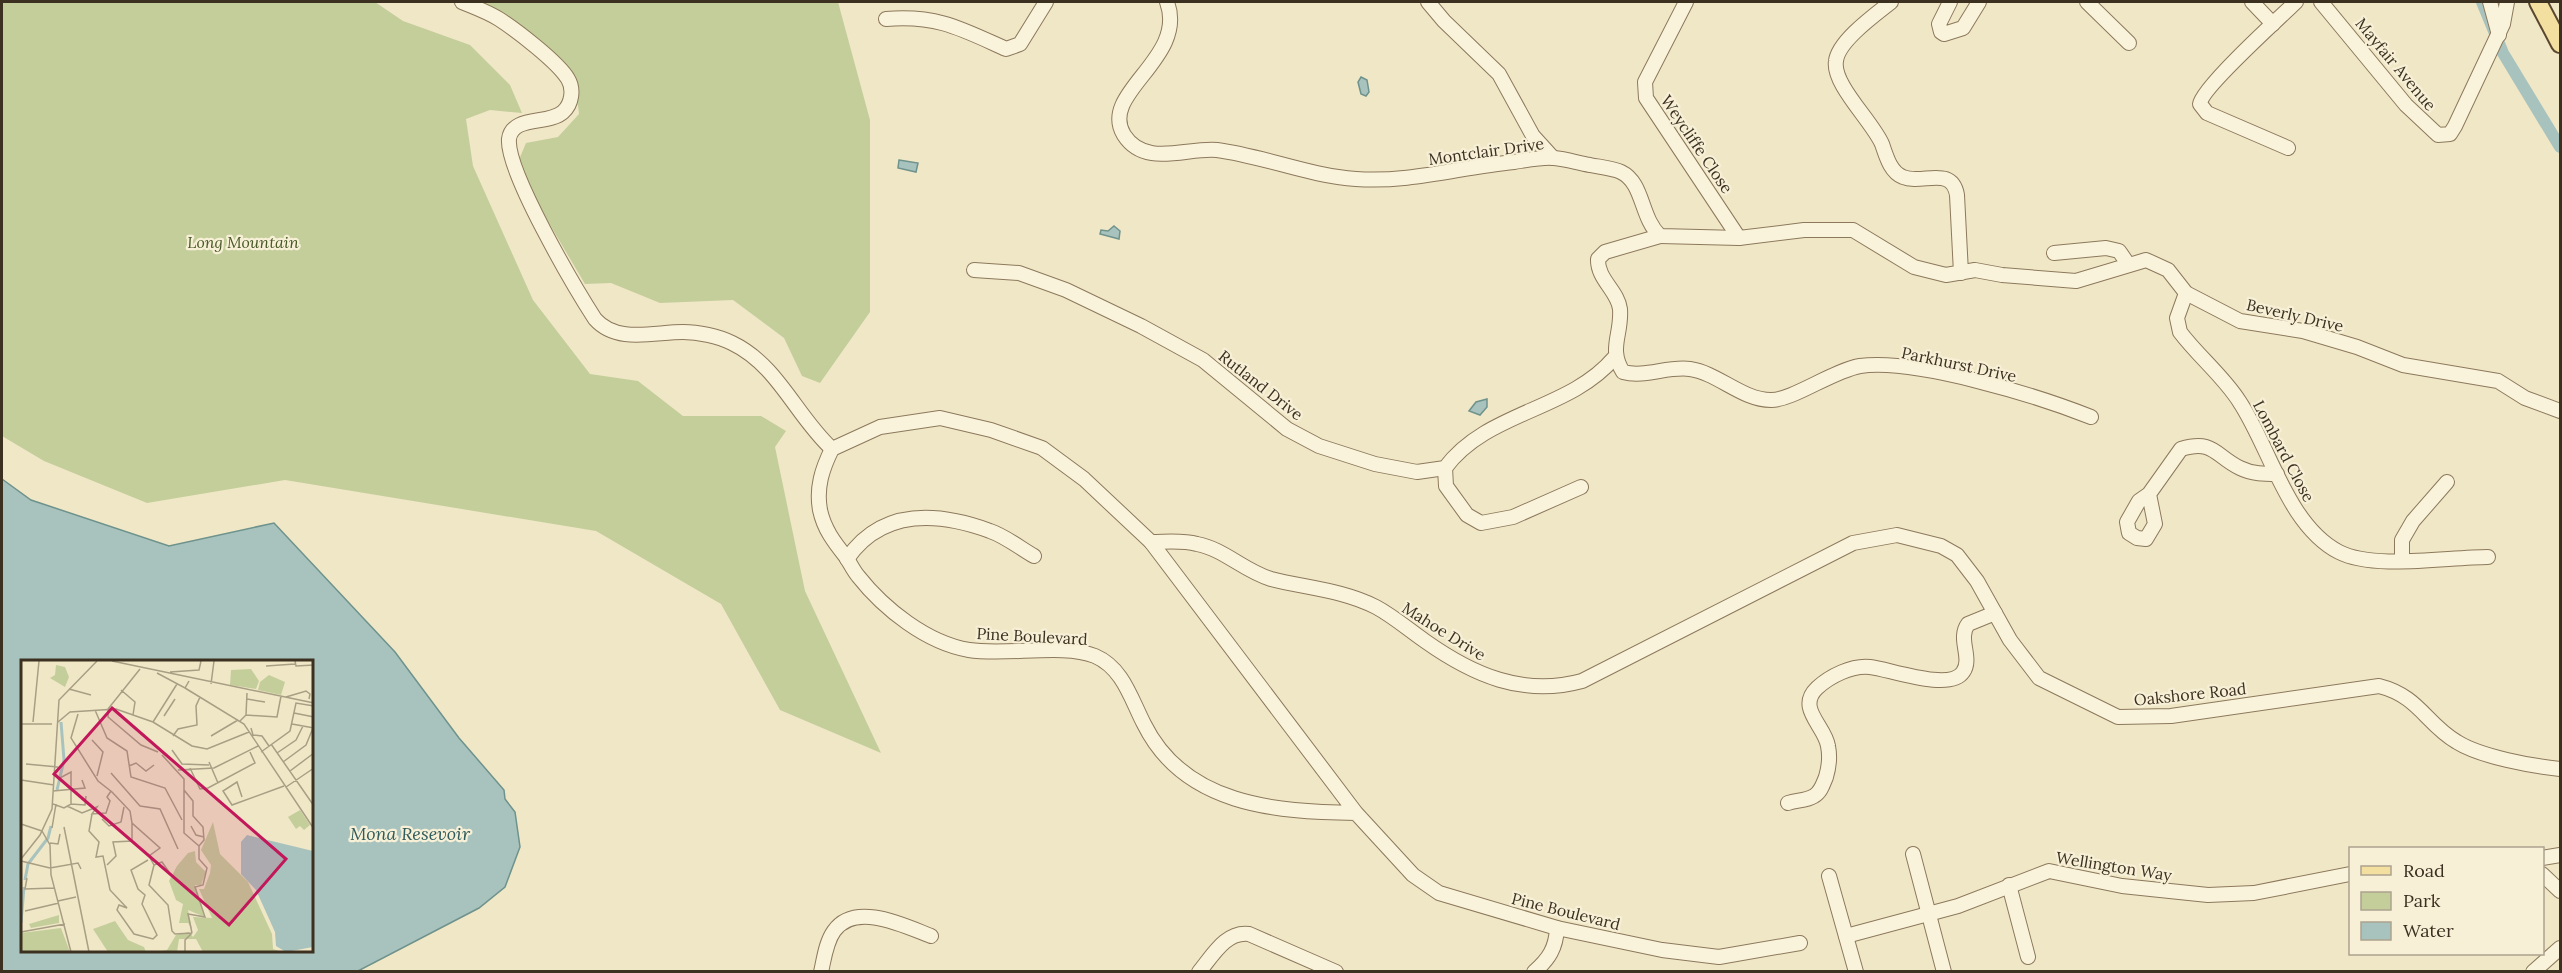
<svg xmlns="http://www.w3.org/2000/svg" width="2562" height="973" font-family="Lora,serif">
  <rect width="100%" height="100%" fill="#f0e7c7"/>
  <g fill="#c4ce9a">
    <polygon points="2,2 375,2 403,21 470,45 510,85 522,113 490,110 466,119 473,166 533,300 590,374 638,381 683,416 761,416 786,431 775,447 805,591 881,753 780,710 721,604 596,531 285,480 147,503 44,461 2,436"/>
    <polygon points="472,2 838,2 870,120 870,312 820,383 802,376 784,338 733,300 660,303 611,283 585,284 527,186 518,162 526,143 558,137 579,114 576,88 504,14"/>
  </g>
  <g fill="#a8c3be" stroke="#6e928c" stroke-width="1.5" fill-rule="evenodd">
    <polygon points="1361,77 1367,80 1369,92 1366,96 1361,94 1358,82"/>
    <polygon points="899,160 918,163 916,172 898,168"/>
    <polygon points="1114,226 1120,231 1119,239 1100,234 1101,230 1108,231"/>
    <polygon points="1487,399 1487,407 1480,415 1469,411 1476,402"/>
    <path d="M2 479 31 500 169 546 274 523 395 652 459 738 504 790 505 799 515 812 520 847 505 887 479 908 358 971H2ZM22 661H312V950H22Z"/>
  </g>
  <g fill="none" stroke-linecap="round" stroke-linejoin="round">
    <polyline stroke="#a8c3be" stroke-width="12" points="2482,2 2503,53 2560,147"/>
    <g stroke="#8c795c" stroke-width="16">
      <g id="minor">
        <path d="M462 2C474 7 488 12 499 19 516 30 558 62 568 79 574 89 572 104 563 112 549 125 512 115 509 139 506 171 575 288 595 319 617 344 654 332 683 332 698 332 718 336 732 343 778 365 796 416 832 449"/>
        <path d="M1167 2C1188 59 1098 93 1124 135 1145 168 1187 147 1217 150 1263 156 1310 176 1356 179 1409 183 1461 167 1514 162 1527 160 1542 157 1554 158 1566 159 1578 163 1590 165 1600 167 1613 168 1621 172 1644 183 1640 217 1660 236L1739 238 1804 230H1853L1914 267 1946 275 1975 270 2002 275 2076 281 2146 260 2168 270 2186 293 2240 321 2303 331 2357 347 2403 365 2498 381 2525 398 2560 411"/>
        <polyline points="1428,2 1444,21 1499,74 1533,136 1553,158"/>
        <polyline points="1686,2 1645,82 1646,98 1739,238"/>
        <path d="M1891 2C1876 14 1838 41 1836 61 1832 84 1872 121 1882 144 1886 155 1890 172 1903 177 1922 185 1952 165 1957 195L1961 273"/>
        <polyline points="1950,2 1939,24 1941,32 1944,34 1963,28 1979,2"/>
        <polyline points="2087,2 2129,43"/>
        <polyline points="2252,2 2273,24"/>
        <polyline points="2321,2 2406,105 2438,135 2450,134 2455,126 2503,24 2507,2"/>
        <polyline points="2490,2 2499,35"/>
        <path d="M886 19C937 15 960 28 1006 49L1020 44 1046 2"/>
        <path d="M2288 148 2207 113 2200 104C2201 89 2280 17 2296 2"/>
        <path d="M1660 236 1605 252 1598 259C1597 279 1618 291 1620 309 1622 335 1608 348 1623 372 1645 378 1667 366 1690 369 1718 373 1742 400 1771 400 1793 400 1832 371 1860 366 1915 358 2038 396 2091 417"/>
        <polyline points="2054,253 2106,248 2119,251 2128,264"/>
        <path d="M974 270 1019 273 1066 290 1141 326 1203 360 1287 429 1319 446 1375 464 1417 472 1445 468C1487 411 1569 411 1614 358"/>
        <path d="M2186 293 2177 318 2180 332C2198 356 2223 376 2239 401 2270 447 2287 525 2339 552 2374 570 2447 557 2488 557"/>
        <polyline points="1445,468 1446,486 1467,515 1481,523 1513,517 1581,487"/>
        <path d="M2149 494 2139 501 2127 522 2129 533 2137 538 2146 539 2155 524 2149 494 2181 449C2214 439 2215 456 2240 468 2252 474 2265 474 2277 474"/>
        <path d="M1151 542C1167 542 1182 540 1197 544 1224 549 1244 571 1271 579 1306 588 1343 590 1376 607 1393 616 1409 630 1425 641 1473 675 1523 697 1582 681L1853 543 1897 535 1941 546 1957 555 1977 581 2010 640 2039 678 2118 717 2171 716 2379 686C2419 696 2426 724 2457 742 2481 757 2532 766 2560 769"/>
        <path d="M847 559C882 508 938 512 990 531 1005 536 1020 548 1034 556"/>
        <polyline points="2402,560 2402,540 2413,521 2447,482"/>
        <path d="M1788 803C1797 800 1806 801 1814 796 1821 792 1823 784 1826 777 1829 767 1830 756 1828 746 1825 726 1796 708 1817 688 1830 676 1852 665 1870 667 1889 669 1950 692 1963 672 1973 658 1957 639 1968 624L1995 613"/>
        <path d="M1356 813C1275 812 1184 805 1144 724 1131 699 1123 668 1095 656 1064 643 1006 656 969 650 927 643 884 609 858 576 853 570 850 563 846 557 834 542 824 529 820 510 816 488 822 469 832 449L880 427 940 418 991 430 1042 448 1084 479 1151 542 1356 813 1413 875 1439 893 1557 928 1662 950 1719 957 1800 943"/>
        <polyline points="1913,854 1944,972"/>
        <polyline points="2542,858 2560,855"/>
        <polyline points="2542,874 2560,891"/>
        <polyline points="1829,876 1856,972"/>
        <polyline points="2009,885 2028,957"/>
        <polyline points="1846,936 1958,906 2049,871 2122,886 2208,895 2254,893 2350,874"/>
        <path d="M821 972C824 959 826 942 834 931 855 901 905 926 931 936"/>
        <path d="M1199 972C1213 955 1226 931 1249 934L1336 972"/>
        <path d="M1534 972C1549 959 1556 948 1557 928"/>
        <polyline points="2533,972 2560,948"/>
      </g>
    </g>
    <g stroke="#5a4730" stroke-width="20">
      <polyline id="major" points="2538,2 2560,44"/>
    </g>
    <use href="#minor" stroke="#faf3db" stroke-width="14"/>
    <use href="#major" stroke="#f3df9f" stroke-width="16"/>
  </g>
  <g text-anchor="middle" stroke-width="4.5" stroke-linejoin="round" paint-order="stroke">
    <g font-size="16" fill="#3c3020" stroke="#f7f0d7">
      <text transform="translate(2396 64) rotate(50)" y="6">Mayfair Avenue</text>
      <text transform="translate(1697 144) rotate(56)" y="6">Weycliffe Close</text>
      <text transform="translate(1486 151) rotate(-8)" y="6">Montclair Drive</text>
      <text transform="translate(2295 315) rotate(13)" y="6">Beverly Drive</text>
      <text transform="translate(1959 364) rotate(12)" y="6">Parkhurst Drive</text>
      <text transform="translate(1261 385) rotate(38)" y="6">Rutland Drive</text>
      <text transform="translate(2284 451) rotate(62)" y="6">Lombard Close</text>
      <text transform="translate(1444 631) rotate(32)" y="6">Mahoe Drive</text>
      <text transform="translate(1032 636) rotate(3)" y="6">Pine Boulevard</text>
      <text transform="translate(2190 694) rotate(-6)" y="6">Oakshore Road</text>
      <text transform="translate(2114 866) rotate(9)" y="6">Wellington Way</text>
      <text transform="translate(1566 911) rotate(14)" y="6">Pine Boulevard</text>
    </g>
    <g font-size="16" font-style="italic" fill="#485926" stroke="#f7f0d7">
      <text x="243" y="248">Long Mountain</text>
    </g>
    <g font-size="18" font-style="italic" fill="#2f5b5c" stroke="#f7f0d7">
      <text x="410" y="840">Mona Resevoir</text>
    </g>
  </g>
  <g transform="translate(21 660)">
    <rect width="292" height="292" fill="#f0e7c7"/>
    <path d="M35 5 44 7 48 17 44 27 29 18 34 15ZM230 9 238 21 235 29 209 25 210 10ZM248 15 264 22 260 35 237 30 239 22ZM279 150 289 165 283 170 279 166 275 169 267 157ZM192 162 199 194 227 222 251 274 252 289 261 292H182L175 279H158L156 292H135L146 290 155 275 168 272 172 277 177 270 172 257 191 258 178 229H183L189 213 190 205 180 190ZM174 191 175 202 185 212 180 225H174L184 257 167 250 171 269 167 263H158L162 244 155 240 148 221 156 206 167 193ZM38 255V263L10 268 8 264ZM94 261 107 280 123 287 125 292H87L72 269ZM40 268 49 292H0V273Z" fill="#c4ce9a"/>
    <path d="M226 175 292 191V287L265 292 255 286 254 272 235 230 220 214V182Z" fill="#a8c3be"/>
    <path fill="none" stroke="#a8c3be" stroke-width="3" d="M36 130 43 100 40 62M4 220 7 204 27 178 30 166M0 263 3 227"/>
    <path fill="none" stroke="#a89e84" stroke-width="1.5" d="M91 1 293 43M274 1 275 6 293 5M245 6 274 4M149 12 178 10 180 1M136 13 164 28 168 21M190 24 193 1M164 28 223 64 293 169M48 29 70 35M100 30 114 42 112 55M265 37 285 31 289 34 288 39M226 39 244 42M87 49V57L120 85 137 92M87 49 119 9M74 50 86 78 106 91 110 117 144 128 161 160M273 53 293 57M57 54 50 78 77 121 91 132 109 151 111 163 139 188 128 196 133 205 128 225 147 245 151 271 154 274 171 273M225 55 256 57 260 36M143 56 154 39M219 61 225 55 226 33M12 62 18 1M37 62 49 52 95 49 132 62 171 86 186 89 228 72M132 62 156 24M0 64H31M271 64 293 68M230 68 232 75 241 76 248 86M152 76 157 69 176 65 175 46 179 37M190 76 217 60M71 80 82 92 76 116M250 84 293 146M151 90 161 104 188 105M240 92 269 71 275 43 293 46M256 93 275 80 282 66M141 95 163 119V173L178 186 183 180 182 167 172 156V141L163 130M188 102 197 123M262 102 285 85 292 68M5 104 37 107M108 106 115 103 125 111 133 105M169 108 179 129 187 128 234 103 229 92M157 110 193 108 237 86M269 111 293 93M90 113 119 146M37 119 50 112V144M0 120 33 125M265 127 293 108M32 131 64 128 61 120M221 137 216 122 202 131 211 145 263 126M32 144 43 148 50 144 64 145 65 136M46 146 61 153 76 147 71 154 85 153 89 141 86 137 90 131M119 146 139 149 157 189M71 154 68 171 78 182 75 197 82 196 89 230 106 248 98 245 96 250 113 274 132 279 136 275 121 244 124 235 117 229 110 210 127 200M81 159 88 166 100 162 103 147M0 164 21 171M170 166 175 175 183 177M43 167 68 292M31 168 35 144M21 171 29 185 30 215 50 292M29 183 37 184 39 174M0 199 19 175 31 149 38 40 76 1M0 201 29 208M86 205 95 196 92 182 111 181V163M133 205 141 202 148 212M29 208 57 203 60 209M6 218 4 229 33 228M37 241 55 237M4 251 38 243M0 272 44 264M171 273 167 254 184 257 174 227 182 225 186 208 178 199V186M164 292V280L171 273"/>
    <path fill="#c2185b" fill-opacity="0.15" stroke="#c2185b" stroke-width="3" d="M91 48 265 199 208 265 33 114Z"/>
    <rect width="292" height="292" fill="none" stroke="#3c3020" stroke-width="3"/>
  </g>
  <rect width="2562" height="973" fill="none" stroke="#3c3020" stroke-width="6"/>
  <rect x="2349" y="847" width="195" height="108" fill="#f7f0d7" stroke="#aca38e" stroke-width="1.5"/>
  <rect x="2361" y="866" width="30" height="9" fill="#f3df9f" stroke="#aca38e" stroke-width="1.5"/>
  <text x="2403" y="877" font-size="18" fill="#3c3020">Road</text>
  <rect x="2361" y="892" width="30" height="18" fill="#c4ce9a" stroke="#aca38e" stroke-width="1.5"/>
  <text x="2403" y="907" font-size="18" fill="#3c3020">Park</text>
  <rect x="2361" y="922" width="30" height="18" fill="#a8c3be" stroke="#aca38e" stroke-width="1.5"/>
  <text x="2403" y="937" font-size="18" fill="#3c3020">Water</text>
</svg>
